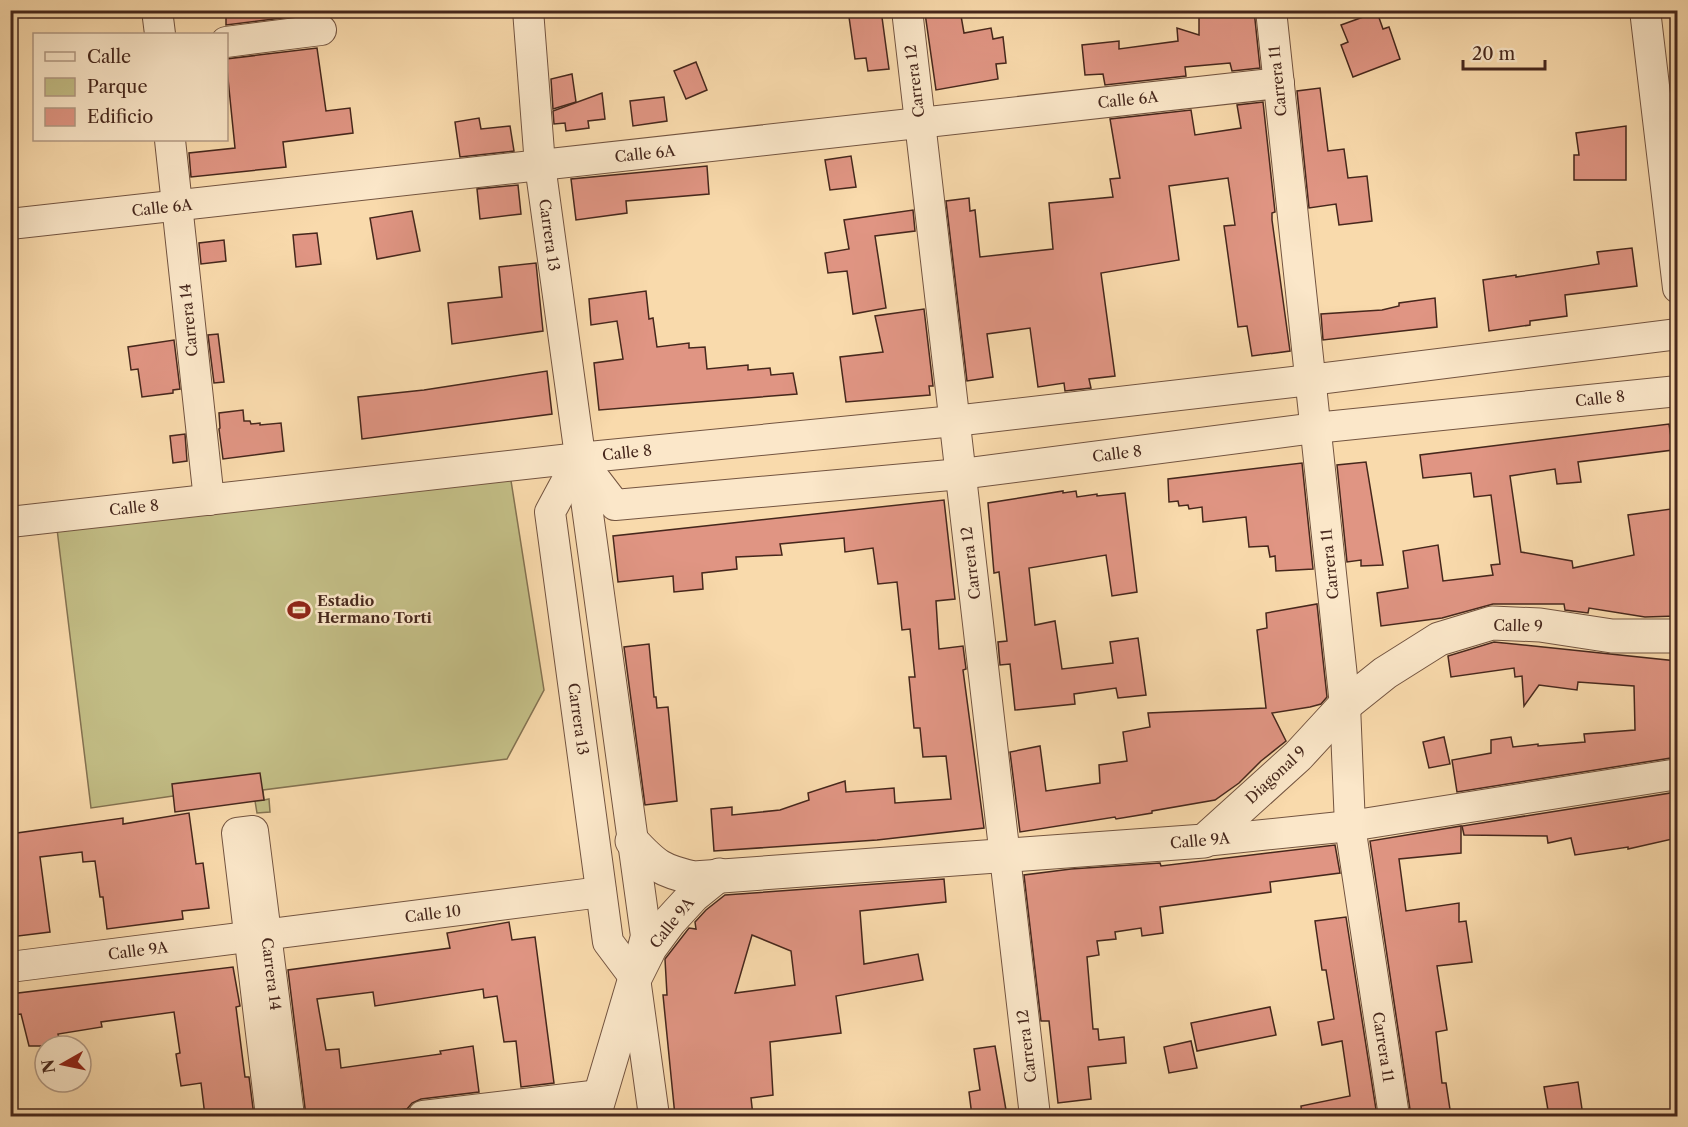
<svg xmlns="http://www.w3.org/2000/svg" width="1688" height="1127" font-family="'Libre Caslon Text',serif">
  <rect width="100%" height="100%" fill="#f9daac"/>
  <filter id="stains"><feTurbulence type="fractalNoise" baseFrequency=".00333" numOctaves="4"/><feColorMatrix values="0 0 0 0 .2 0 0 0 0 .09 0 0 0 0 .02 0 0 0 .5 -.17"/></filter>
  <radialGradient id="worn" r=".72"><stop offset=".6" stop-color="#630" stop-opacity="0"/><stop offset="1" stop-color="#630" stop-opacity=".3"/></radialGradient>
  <polygon fill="#c3be86" stroke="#847251" stroke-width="1.5" points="509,468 544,690 507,759 263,790 264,800 269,799 270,812 257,813 255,801 173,796 91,808 57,529"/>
  <g fill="#e09583" stroke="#46271c" stroke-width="1.5" fill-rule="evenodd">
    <polygon points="226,10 312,10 313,14 226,25"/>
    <polygon points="848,10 881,10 889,69 868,71 866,58 855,59"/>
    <polygon points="941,10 960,10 964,33 991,28 993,39 1003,37 1006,63 996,64 998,79 936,90 925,13"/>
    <polygon points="1199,10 1254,10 1260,68 1232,71 1230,63 1185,67 1186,76 1105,85 1103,74 1085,75 1082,45 1119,41 1119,49 1178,41 1177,28 1199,35"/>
    <polygon points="1377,12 1383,29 1389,27 1400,59 1353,77 1341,45 1348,42 1341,25"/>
    <polygon points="317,48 326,111 350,108 353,133 283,142 286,167 191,177 189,153 235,148 226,59"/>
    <polygon points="696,62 707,90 686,99 674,71"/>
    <polygon points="572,74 576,102 553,109 551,79"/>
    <polygon points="1320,88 1328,151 1344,149 1348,178 1367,176 1372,221 1339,225 1336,204 1309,208 1297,91"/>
    <polygon points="602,93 605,119 588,121 589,128 566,131 565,123 554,124 553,111"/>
    <polygon points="664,97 667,121 633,126 630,101"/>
    <polygon points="1263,102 1275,212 1272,213 1272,220 1290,351 1252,356 1247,326 1238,327 1224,226 1235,225 1228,178 1169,186 1179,260 1101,273 1115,376 1089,379 1091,388 1065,391 1064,383 1038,387 1030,328 987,334 993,377 967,381 946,201 969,198 970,211 975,210 980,257 1053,249 1049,203 1113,197 1110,179 1120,178 1110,119 1191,110 1195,135 1241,128 1237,105"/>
    <polygon points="479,118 481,129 510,126 514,151 460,157 455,122"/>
    <polygon points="1626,126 1626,180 1574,180 1574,155 1579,155 1576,133"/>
    <polygon points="851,156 856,187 830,190 825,160"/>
    <polygon points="707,166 709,194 626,201 627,213 576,220 571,179"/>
    <polygon points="518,185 521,214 480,219 477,189"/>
    <polygon points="913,210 915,231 875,236 886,308 853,314 847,271 828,273 825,253 849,249 844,220"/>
    <polygon points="412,211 420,251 377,259 370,218"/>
    <polygon points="317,233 321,264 296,267 293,235"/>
    <polygon points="224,240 226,261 201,264 199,243"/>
    <polygon points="1632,248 1637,286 1565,295 1567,316 1530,321 1530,325 1489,331 1483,280 1516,275 1516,277 1599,264 1597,252"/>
    <polygon points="536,263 543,331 452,344 448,303 502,297 499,267"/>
    <polygon points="646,291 649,319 653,318 657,347 689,343 689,348 705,347 707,369 748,365 748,370 770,368 771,375 793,373 797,394 599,410 594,363 623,359 617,321 591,325 589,299"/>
    <polygon points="1435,298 1437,327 1323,340 1321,314 1382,310 1399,306 1399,303"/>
    <polygon points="924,309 933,386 929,386 930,395 846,402 840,357 883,352 875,316"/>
    <polygon points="218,334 224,382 214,383 208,335"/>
    <polygon points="174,340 180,389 173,390 173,393 142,397 138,369 131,370 128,347"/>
    <polygon points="547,371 552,414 362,439 358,397 424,390"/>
    <polygon points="243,410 244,421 250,421 251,424 260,423 260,425 281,423 284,451 223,459 219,429 220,428 219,413"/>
    <polygon points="1669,424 1673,450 1578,462 1581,482 1557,484 1555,469 1510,476 1521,552 1572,561 1573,568 1634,555 1628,515 1671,509 1676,550 1677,550 1677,616 1645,617 1589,608 1588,613 1565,610 1564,604 1493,604 1442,618 1381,626 1377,593 1408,588 1403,551 1438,545 1443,581 1493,575 1491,565 1500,564 1491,495 1474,497 1471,473 1423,478 1420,455"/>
    <polygon points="185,434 187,461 173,463 170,436"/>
    <polygon points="1366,462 1383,565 1361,566 1361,560 1347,562 1337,465"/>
    <polygon points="1302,463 1313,569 1276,571 1275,556 1270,557 1268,546 1249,547 1246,517 1203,522 1202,507 1189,509 1188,505 1179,506 1178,501 1169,502 1168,479"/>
    <polygon points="1063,491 1063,493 1076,491 1077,497 1097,494 1097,496 1125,493 1137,592 1112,596 1106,555 1029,568 1035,625 1055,621 1062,669 1113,663 1110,642 1138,638 1146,695 1118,698 1116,688 1074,694 1075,704 1015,710 1010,664 1000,665 998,642 1007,641 999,572 994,573 988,503"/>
    <polygon points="944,500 955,599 936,601 939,649 963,646 966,669 963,670 984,828 877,840 714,851 711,809 732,807 732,815 780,810 809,800 808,793 845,781 846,792 894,788 895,803 951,799 946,756 923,757 920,728 914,728 909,677 915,677 910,629 902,630 897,582 878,584 873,548 845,552 844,538 780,544 782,555 736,557 737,569 702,573 703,589 674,592 673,576 618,582 613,536"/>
    <polygon points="1317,604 1327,697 1321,704 1310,707 1272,713 1286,741 1261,761 1239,783 1215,800 1152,811 1152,813 1116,819 1115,817 1020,832 1010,752 1040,746 1046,791 1100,783 1099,765 1127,761 1123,732 1150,727 1148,713 1266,708 1257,630 1267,628 1266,613"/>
    <polygon points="1494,642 1677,661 1677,757 1457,792 1452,760 1491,753 1491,740 1511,737 1513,747 1538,744 1538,746 1585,742 1584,734 1635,730 1634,686 1578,682 1577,690 1539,685 1524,706 1522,676 1515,677 1514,668 1451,677 1448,656"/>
    <polygon points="649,644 654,697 656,697 657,708 668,707 677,801 645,805 624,647"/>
    <polygon points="1444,737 1450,764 1429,768 1423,742"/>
    <polygon points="260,773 264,800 175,812 172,784"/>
    <polygon points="1677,792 1677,838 1628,849 1628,847 1575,855 1571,838 1548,843 1547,836 1464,835 1462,826"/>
    <polygon points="189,813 196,864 203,863 209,908 182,911 183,919 107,929 103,897 100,897 95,861 83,862 82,852 40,857 50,932 10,937 10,834 123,818 123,824"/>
    <polygon points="1461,826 1461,853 1399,859 1406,911 1459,903 1459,922 1466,921 1472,962 1437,966 1447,1030 1436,1032 1442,1083 1446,1083 1451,1116 1411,1116 1370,841"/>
    <polygon points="1335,845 1340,873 1270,882 1271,892 1160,907 1163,933 1142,936 1141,928 1115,932 1116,939 1097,941 1099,955 1087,957 1093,1029 1098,1029 1099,1040 1124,1037 1126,1063 1088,1067 1091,1099 1058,1103 1049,1021 1041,1021 1024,875 1071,869 1160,863 1161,866"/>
    <path d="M944 879 946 902 860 911 864 964 918 954 923 980 836 996 841 1033 770 1042 773 1095 751 1098 753 1116H675L663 995H667L665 959 689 928 696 929 695 922 706 910 725 895ZM752 935 791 951 795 985 735 993Z"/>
    <polygon points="1346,917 1377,1116 1302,1116 1301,1106 1350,1096 1342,1041 1322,1045 1318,1022 1334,1019 1326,970 1322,970 1315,921"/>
    <polygon points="509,922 512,940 535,937 554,1083 521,1087 516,1041 504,1042 497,996 484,998 483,989 375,1006 373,992 317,999 326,1050 339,1049 341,1068 441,1054 440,1051 473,1046 479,1092 421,1099 412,1103 407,1109 352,1116 306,1116 288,970 450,948 447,933"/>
    <polygon points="233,967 240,1006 236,1007 245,1077 249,1077 254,1116 205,1116 201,1083 181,1086 176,1054 180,1053 174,1012 101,1022 102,1027 58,1034 61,1046 29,1046 21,1014 10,1015 10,994"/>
    <polygon points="1270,1007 1276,1035 1197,1051 1191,1023"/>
    <polygon points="1191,1041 1197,1068 1169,1073 1164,1047"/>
    <polygon points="995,1046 1006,1110 972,1116 969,1092 980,1090 974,1049"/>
    <polygon points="1578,1082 1583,1116 1549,1116 1544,1087"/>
  </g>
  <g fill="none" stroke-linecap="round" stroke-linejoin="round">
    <g stroke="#735440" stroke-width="32">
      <g id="minor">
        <polyline points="157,10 160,34"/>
        <polyline points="528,10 540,165 646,936 635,978 654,1116"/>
        <polyline points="907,10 1035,1116"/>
        <polyline points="1271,10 1345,705 1350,826 1394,1116"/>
        <polyline points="1645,10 1678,288"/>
        <polyline points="226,42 321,30"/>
        <polyline points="170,140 209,500"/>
        <polyline points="10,224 1279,83"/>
        <polyline points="579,458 615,505 961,474 1315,428 1678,391"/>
        <polyline points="579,458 550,512 608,942 635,978"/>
        <polyline points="10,522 579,458 954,421 1310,380 1678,334"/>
        <polyline points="1204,841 1350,826 1678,774"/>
        <polyline points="10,967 601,892"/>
        <polyline points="271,1116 237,833 253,831 289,1116"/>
        <polyline points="423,1116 600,1095"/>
      </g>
    </g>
    <g stroke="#735440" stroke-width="35">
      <g id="tertiary">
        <path d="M632 841C655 866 662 871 694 878L1204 841 1298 756 1345 705 1385 673 1439 639 1492 623 1540 625 1612 636H1678"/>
        <polyline points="594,1116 635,978 650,948 670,921 693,896 719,875"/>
      </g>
    </g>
    <use href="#minor" stroke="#fbe7c9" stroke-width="30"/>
    <use href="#tertiary" stroke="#fbe7c9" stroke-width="33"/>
  </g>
  <defs>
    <g id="stadium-bare" transform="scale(1.8)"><path d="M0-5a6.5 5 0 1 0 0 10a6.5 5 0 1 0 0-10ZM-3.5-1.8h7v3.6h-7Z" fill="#8f2418" stroke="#fbe7c9" stroke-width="2.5" paint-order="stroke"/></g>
  </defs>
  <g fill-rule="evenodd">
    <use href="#stadium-bare" x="299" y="610"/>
  </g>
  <g text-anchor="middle" stroke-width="5" stroke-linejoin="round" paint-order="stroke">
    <g font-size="15" fill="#46271c" stroke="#fbe7c9">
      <text transform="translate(915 81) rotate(-97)" y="5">Carrera 12</text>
      <text transform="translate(1278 81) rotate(-96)" y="5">Carrera 11</text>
      <text transform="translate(1128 100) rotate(-6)" y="5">Calle 6A</text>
      <text transform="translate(645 154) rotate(-6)" y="5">Calle 6A</text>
      <text transform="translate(162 208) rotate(-6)" y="5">Calle 6A</text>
      <text transform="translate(549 235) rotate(82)" y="5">Carrera 13</text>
      <text transform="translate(189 320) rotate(-96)" y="5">Carrera 14</text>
      <text transform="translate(1600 399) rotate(-6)" y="5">Calle 8</text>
      <text transform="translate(627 453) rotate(-6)" y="5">Calle 8</text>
      <text transform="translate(1117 454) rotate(-7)" y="5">Calle 8</text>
      <text transform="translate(134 508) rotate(-6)" y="5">Calle 8</text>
      <text transform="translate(971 563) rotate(-97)" y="5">Carrera 12</text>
      <text transform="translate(1330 564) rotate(-96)" y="5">Carrera 11</text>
      <text transform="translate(1518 626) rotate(1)" y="5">Calle 9</text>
      <text transform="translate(578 719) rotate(82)" y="5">Carrera 13</text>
      <text transform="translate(1276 775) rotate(-43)" y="5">Diagonal 9</text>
      <text transform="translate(1200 841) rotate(-5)" y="5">Calle 9A</text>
      <text transform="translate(433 914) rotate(-7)" y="5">Calle 10</text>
      <text transform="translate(672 923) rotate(-51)" y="5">Calle 9A</text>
      <text transform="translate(138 951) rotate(-7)" y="5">Calle 9A</text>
      <text transform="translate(271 974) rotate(83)" y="5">Carrera 14</text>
      <text transform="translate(1027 1046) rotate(-97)" y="5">Carrera 12</text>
      <text transform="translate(1383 1047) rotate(81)" y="5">Carrera 11</text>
    </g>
    <g font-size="15" font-weight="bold" fill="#46271c" stroke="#fbe7c9" text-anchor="start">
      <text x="317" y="606">Estadio<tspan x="317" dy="17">Hermano Torti</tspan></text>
    </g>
  </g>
  <rect width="1688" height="1127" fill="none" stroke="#f9daac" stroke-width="36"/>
  <rect x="12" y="12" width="1664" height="1103" fill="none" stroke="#46271c" stroke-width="3"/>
  <rect x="18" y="18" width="1652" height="1091" fill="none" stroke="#46271c" stroke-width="1.5"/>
  <rect x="33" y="33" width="195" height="108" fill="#fbe7c9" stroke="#b39a84" stroke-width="1.5"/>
  <rect x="45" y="52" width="30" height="9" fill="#fbe7c9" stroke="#b39a84" stroke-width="1.5"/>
  <text x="87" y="63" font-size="18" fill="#46271c">Calle</text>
  <rect x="45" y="78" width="30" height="18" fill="#c3be86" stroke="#b39a84" stroke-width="1.5"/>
  <text x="87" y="93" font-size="18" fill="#46271c">Parque</text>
  <rect x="45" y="108" width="30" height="18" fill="#e09583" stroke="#b39a84" stroke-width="1.5"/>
  <text x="87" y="123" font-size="18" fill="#46271c">Edificio</text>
  <g transform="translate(63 1064) rotate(261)"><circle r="28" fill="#fbe7c9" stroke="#b39a84" stroke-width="1.5"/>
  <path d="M0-4.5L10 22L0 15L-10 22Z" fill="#8f2418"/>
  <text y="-9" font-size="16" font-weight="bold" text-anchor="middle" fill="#46271c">N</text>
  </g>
  <path d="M1463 60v9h82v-9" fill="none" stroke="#46271c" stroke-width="3"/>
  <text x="1472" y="60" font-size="18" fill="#46271c" stroke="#fbe7c9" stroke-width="4.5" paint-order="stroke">20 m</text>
  <rect width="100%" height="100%" filter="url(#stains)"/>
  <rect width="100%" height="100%" fill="url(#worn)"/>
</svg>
